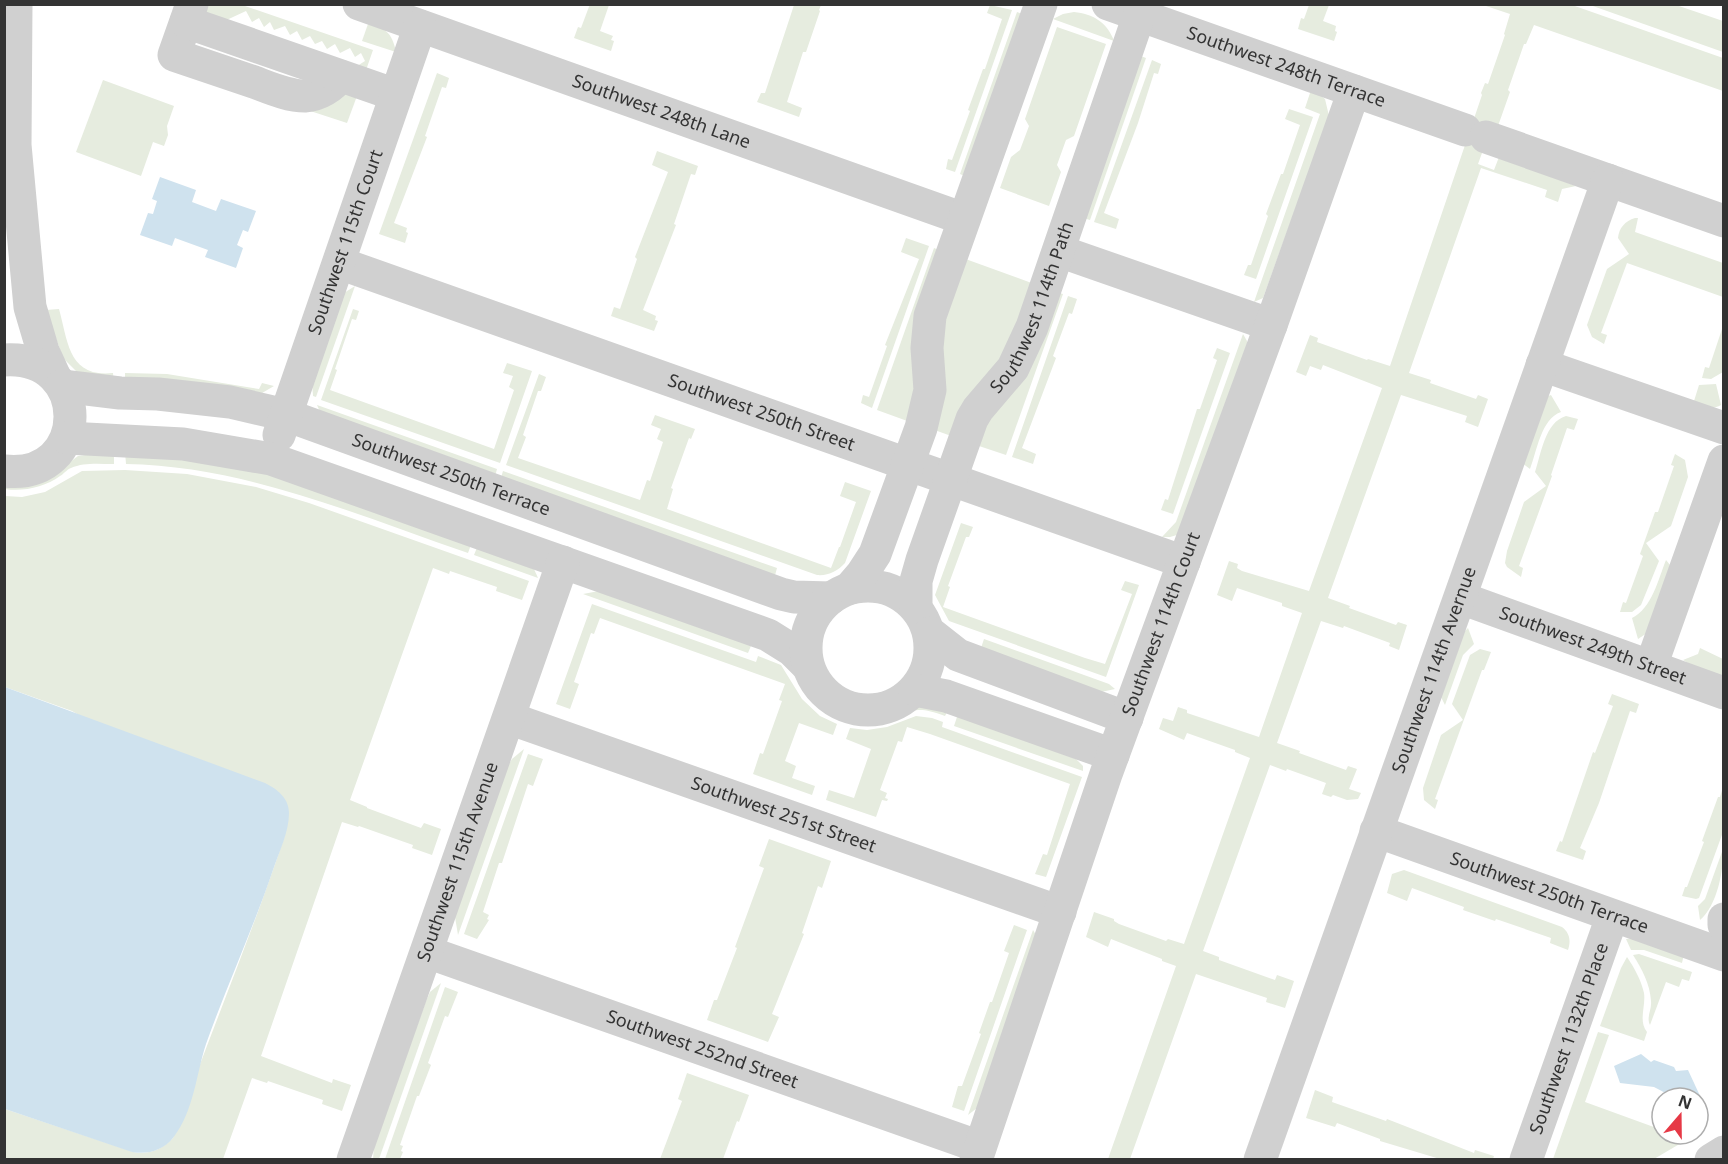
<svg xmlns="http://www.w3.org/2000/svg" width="1728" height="1164" font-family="'Noto Sans',sans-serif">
  <rect width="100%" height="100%" fill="#fff"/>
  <g fill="#e6ecdf">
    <polygon points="590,4 609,5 600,31 613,36 611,40 614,41 611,51 574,38 578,27 581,28"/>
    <polygon points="202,5 242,5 373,50 364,76 354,68 365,61 361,53 355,57 350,48 340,53 335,44 327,49 322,41 315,44 310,36 302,40 297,31 290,35 285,26 274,30 270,22 264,27 259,18 252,22 246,11 218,24 207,19"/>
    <polygon points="794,5 821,5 819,10 820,11 806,52 803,52 787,102 802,108 799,117 757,102 761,93 765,93"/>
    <polygon points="990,5 1012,10 955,172 946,169 948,159 952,160 970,111 968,110 983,69 985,69 1002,19 987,13"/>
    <polygon points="1309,5 1329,5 1323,21 1336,26 1335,31 1337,32 1334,41 1298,29 1301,18 1304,19"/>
    <polygon points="1483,5 1572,5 1723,58 1723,91 1534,25 1526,44 1524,44 1508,90 1510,92 1498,126 1482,153 1478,164 1494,170 1499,157 1576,186 1562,189 1558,202 1545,197 1547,190 1481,168 1409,373 1431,380 1430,383 1476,399 1478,395 1488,399 1478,427 1465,422 1467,416 1401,395 1328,598 1350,606 1349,608 1396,625 1398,622 1407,625 1399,650 1389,646 1390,643 1344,626 1343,628 1321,621 1277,743 1300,751 1299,753 1346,770 1348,766 1357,769 1349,789 1361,793 1358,799 1347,800 1333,795 1331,797 1322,794 1326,783 1287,769 1286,771 1270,765 1203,951 1219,957 1219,960 1275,980 1277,975 1294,981 1285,1008 1266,1002 1267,998 1196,974 1130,1159 1108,1159 1176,966 1162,961 1162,959 1111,939 1108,947 1086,937 1094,912 1114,919 1114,921 1119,924 1166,941 1168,939 1184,944 1250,758 1235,752 1235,750 1187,733 1184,740 1159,729 1163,718 1173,721 1178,707 1187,710 1187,713 1259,737 1302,613 1282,606 1282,603 1237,588 1232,601 1217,595 1229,561 1238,564 1237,568 1242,571 1309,591 1382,388 1323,365 1321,370 1310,366 1306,376 1296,372 1310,335 1318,338 1317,342 1367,360 1368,359 1390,366 1482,95 1481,93 1485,83 1488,84 1505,35 1504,34 1510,14"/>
    <polygon points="1590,5 1676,5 1723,21 1723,52"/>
    <polygon points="1017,12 1025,15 967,177 960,174"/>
    <path d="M1074 12C1093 14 1107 22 1114 41L1053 19 1063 14Z"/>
    <path d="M368 24C386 28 392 33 396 52L362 41Z"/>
    <polygon points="1057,27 1106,44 1074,136 1066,140 1057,165 1061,172 1049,206 1000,188 1011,157 1020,150 1029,126 1025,119"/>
    <polygon points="1138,55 1146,58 1090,220 1080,217"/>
    <polygon points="1152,60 1161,64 1158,74 1154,73 1138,123 1104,213 1119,219 1116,229 1094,222"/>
    <polygon points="437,73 449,78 446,88 442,87 425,136 427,137 394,223 407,228 406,232 408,233 405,243 379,234"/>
    <polygon points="103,80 174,106 167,126 168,135 164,146 153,142 141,176 76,152"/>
    <polygon points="1316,92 1325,99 1329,116 1263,298 1254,302 1320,114 1305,108 1310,93"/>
    <polygon points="344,93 357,96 347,123 298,107"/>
    <polygon points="1289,109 1313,117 1256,279 1244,275 1248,265 1251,265 1268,216 1266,214 1281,174 1283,174 1300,125 1285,119"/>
    <polygon points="657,151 698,166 695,175 691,174 674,224 676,225 643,310 656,316 655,320 658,321 654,331 611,316 614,307 620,309 637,259 635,257 668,172 652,165"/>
    <path d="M1635 218H1638L1635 232 1723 263V297L1627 263 1601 333 1607 335 1604 344 1592 337 1587 325 1607 269 1629 254 1618 238C1619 228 1625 221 1635 218Z"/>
    <polygon points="906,238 929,246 872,408 861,403 863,395 869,397 887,346 885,345 919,259 901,252"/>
    <polygon points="934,248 941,251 917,365 910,422 877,410"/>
    <polygon points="960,257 1037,285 1019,337 954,437 929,428 935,351"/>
    <polygon points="355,286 316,397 313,396 312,382 344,293"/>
    <polygon points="1056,292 1063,294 1006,455 973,444"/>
    <polygon points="1068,296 1077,299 1072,314 1069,313 1053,356 1056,358 1022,448 1036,454 1033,464 1012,457"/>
    <path d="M59 309C68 341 68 378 113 373L114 384 80 375 63 358 46 310Z"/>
    <polygon points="353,309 359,311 356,320 352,319 335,369 337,370 330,390 494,449 514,390 509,387 513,376 503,373 507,363 532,371 500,463 321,400"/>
    <polygon points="1723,326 1723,372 1711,379 1702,378 1705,367 1709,368"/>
    <polygon points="1243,334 1247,341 1247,351 1177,535 1170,537 1162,537 1176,522"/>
    <polygon points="1217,348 1230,353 1173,514 1161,510 1165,499 1168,500 1197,409 1200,409 1217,360 1213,358"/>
    <polygon points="125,373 167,374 259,389 262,383 274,386 257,396 125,384"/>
    <path d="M539 374 546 377 541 391H538L523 435 526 437 518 458 640 500 647 480 650 481 663 442 657 439 661 429 651 425 655 415 695 429 691 439 689 438 671 488 673 489 667 509 831 568 839 547H840L856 502 840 496 845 482 871 491 845 563C838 571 828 576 817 575L506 465Z"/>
    <path d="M1716 384 1721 405C1711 411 1703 406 1694 401L1699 385Z"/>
    <path d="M1551 395 1561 412C1541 419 1537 451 1530 469L1522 463 1548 396Z"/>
    <polygon points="317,405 497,469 494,480 321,414"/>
    <path d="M1566 416 1578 419 1574 430 1567 428 1551 475 1552 476 1519 566 1523 568 1521 577 1507 567 1505 563 1507 551 1524 502 1546 486 1535 472C1541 454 1545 422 1566 416Z"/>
    <path d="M114 451V464C100 464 84 462 71 468 66 470 64 474 60 476 45 487 23 492 5 489L4 486 18 487 46 480 78 456Z"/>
    <path d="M125 452 246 466 472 542 468 553C357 515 245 466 126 464Z"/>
    <polygon points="1675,454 1685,460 1688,477 1671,526 1646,543 1659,561 1641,605 1632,612 1620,612 1623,602 1626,603 1643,556 1640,554 1655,512 1658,512 1674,466 1671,465"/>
    <path d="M125 470 187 474 256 487 309 503 529 581 522 600 496 591 497 587 450 571 449 574 433 568 350 800 367 807V808L421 828 424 823 441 829 432 855 412 848 413 845 359 826 358 827 342 822 261 1056 332 1083 333 1079 351 1085 342 1111 322 1104 323 1100 268 1081 267 1083 252 1078 223 1159 7 1160 5 1159V1109L137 1153C153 1153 162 1149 173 1138 209 1036 251 937 285 835L72 711 5 687V496L22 497 45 492 82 471Z"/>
    <polygon points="503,471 777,568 774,579 500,481"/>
    <polygon points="961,523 973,527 969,537 966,537 948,586 950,587 943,607 1085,658 1105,664 1132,594 1121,590 1125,581 1139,585 1106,677 949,621 935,595"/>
    <polygon points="478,545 534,569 538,578 474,555"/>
    <path d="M1666 560 1670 565 1647 633 1638 639 1632 618C1652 608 1658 580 1666 560Z"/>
    <polygon points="599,591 753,641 748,653 583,594"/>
    <polygon points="592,604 756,662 758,656 781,665 802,699 820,716 837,724 833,735 799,723 785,761 796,766 792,778 815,786 812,795 753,774 760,753 763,754 782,701 779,700 785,684 600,618 594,634 591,633 574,682 579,684 570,709 556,704"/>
    <polygon points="1468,628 1474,644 1463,655 1445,705 1440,695 1462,634"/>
    <polygon points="984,639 1109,684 1115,689 1101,692 980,651"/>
    <polygon points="1700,648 1723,659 1723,677 1691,665 1683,660 1698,654"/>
    <polygon points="1480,649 1491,652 1484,670 1482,670 1435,799 1438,800 1435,809 1424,800 1423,788 1441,735 1463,720 1452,704 1470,655"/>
    <polygon points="1612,694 1639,704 1636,713 1630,711 1599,803 1580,848 1586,851 1583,860 1556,851 1560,841 1562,842 1593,752 1595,753 1613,706 1608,704"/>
    <path d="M914 705 948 710 945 716C911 703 913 714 882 721 873 723 863 722 854 722L858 719 887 717Z"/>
    <polygon points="958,714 1076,759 1083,766 1083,771 954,726"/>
    <polygon points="916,716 932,718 943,722 942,727 1082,777 1046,877 1035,874 1043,854 1047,855 1070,784 930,734 907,727 902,742 898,741 880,790 887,793 885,798 888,799 887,801 882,800 876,817 826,800 829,790 854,798 871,749 846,739 850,728 867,730 887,727"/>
    <polygon points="524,749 458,935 455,917 507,767 512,759"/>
    <polygon points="528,754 543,759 533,786 528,784 502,863 499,863 483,912 489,915 487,919 489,920 477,939 464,934"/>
    <polygon points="1723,787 1723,832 1699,898 1696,899 1682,896 1685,887 1687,887 1704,842 1702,841 1718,797 1720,797"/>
    <polygon points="769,839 831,861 822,888 818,886 802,933 804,934 772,1014 779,1017 768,1042 707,1020 714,1000 717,1000 737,948 735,947 764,868 759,866"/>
    <path d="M1723 849C1724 870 1717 906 1700 920L1698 906 1705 899Z"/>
    <path d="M1404 870 1562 927C1570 933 1571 941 1568 950L1550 943 1551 938 1496 919 1495 921 1463 910 1464 907 1412 888 1407 901 1387 893 1392 874Z"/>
    <polygon points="1014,925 1027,930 964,1111 952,1107 958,1086 962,1086 981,1034 979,1033 990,1002 992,1002 1009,953 1004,951"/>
    <polygon points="1033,930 1036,935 977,1108 968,1115"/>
    <polygon points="1635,938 1684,954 1682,963 1644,950 1631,950 1626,939"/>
    <path d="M1639 954 1692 972 1689 981 1682 979 1679 987 1666 982 1650 1025C1646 1017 1652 1010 1651 1001 1650 984 1642 969 1633 955Z"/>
    <path d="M1627 957C1635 969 1641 980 1644 993 1646 1006 1638 1021 1647 1032L1644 1041 1600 1026 1621 968Z"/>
    <polygon points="441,983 379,1159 373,1160 374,1145 426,1001 430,992"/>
    <polygon points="445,987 458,992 448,1017 445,1016 428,1063 431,1065 419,1096 417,1096 400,1145 403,1146 401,1151 403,1152 400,1159 385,1159"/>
    <polygon points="1598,1032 1609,1035 1585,1102 1662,1130 1662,1134 1674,1134 1688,1139 1654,1159 1553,1159"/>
    <polygon points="687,1073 749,1095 739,1122 737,1121 723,1159 660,1159 682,1101 678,1099"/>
    <polygon points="1315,1090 1333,1097 1332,1102 1386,1121 1387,1119 1474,1153 1475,1150 1494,1156 1493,1159 1440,1159 1380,1141 1380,1139 1337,1123 1335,1127 1306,1118"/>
  </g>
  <g fill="#cfe2ee">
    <polygon points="160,177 196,190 192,202 216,211 221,199 256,211 248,232 243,230 237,245 243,248 236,268 205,257 208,250 175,238 172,246 140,235 148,213 153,214 157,201 152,199"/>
    <path d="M5 687 265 783C277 789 289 798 289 813 289 832 279 852 273 870 253 929 227 985 206 1044 196 1075 194 1111 173 1138 163 1150 148 1155 132 1152L5 1109Z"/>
    <polygon points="1641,1054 1651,1062 1654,1060 1674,1067 1676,1071 1688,1070 1701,1098 1698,1100 1698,1098 1675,1098 1654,1087 1620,1083 1614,1066"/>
  </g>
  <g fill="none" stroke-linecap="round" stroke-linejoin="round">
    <g stroke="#d0d0d0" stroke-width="33">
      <polyline points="16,4 15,145 30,307 43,351 54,375"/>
      <path d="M192 4 174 55C201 64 228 73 254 82 270 88 288 96 305 96 319 95 332 87 340 76"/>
      <path id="s1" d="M359 4 964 219"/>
      <path id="s2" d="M1108 4 1465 130"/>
      <polyline points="186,22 396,95"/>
      <polyline points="1486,137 1724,221"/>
      <polyline points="1059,251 1271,325"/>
      <path id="s3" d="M339 263 1184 562"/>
      <path d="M4 360C93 354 91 481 4 471"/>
      <polyline points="1542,365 1724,428"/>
      <path id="s4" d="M62 386 120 393 158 394 230 402 286 415 781 594 794 597 831 598"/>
      <path id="s5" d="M279 435 420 26"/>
      <polyline points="67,438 183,444 271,459 768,635 792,650 806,664"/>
      <circle cx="868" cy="648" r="62"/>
      <polyline points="850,588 862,574 875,554 921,428 930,390 927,348 930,316 1041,4"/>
      <path id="s6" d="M1461 598 1724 693"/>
      <path id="s7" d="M916 607V581L922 560 972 419 978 409 1013 368 1032 327 1143 4"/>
      <polyline points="930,633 958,655 1127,718"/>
      <polyline points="1651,666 1724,461"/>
      <polyline points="915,690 946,696 1113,755"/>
      <path id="s8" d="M509 718 1060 912"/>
      <path id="s9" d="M1376 831 1724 955"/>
      <polyline points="1724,919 1724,925"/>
      <path id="s10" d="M427 952 980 1147"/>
      <path id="s11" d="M353 1160 563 562"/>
      <path id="s12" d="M976 1160 1106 774 1271 325 1354 91"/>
      <path id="s13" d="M1260 1160 1608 180"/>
      <path id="s14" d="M1526 1160 1612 917"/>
      <polyline points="1711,1160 1724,1152"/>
    </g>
  </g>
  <g text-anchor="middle" stroke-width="6" stroke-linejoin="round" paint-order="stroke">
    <g font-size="18" fill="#333" stroke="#fff">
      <text dy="6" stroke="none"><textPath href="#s2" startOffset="189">Southwest 248th Terrace</textPath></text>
      <text dy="6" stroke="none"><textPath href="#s1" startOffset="321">Southwest 248th Lane</textPath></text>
      <text dy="6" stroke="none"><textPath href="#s5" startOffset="204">Southwest 115th Court</textPath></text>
      <text dy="6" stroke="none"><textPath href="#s7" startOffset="326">Southwest 114th Path</textPath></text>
      <text dy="6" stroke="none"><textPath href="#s3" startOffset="448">Southwest 250th Street</textPath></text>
      <text dy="6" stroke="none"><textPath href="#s4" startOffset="402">Southwest 250th Terrace</textPath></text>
      <text dy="6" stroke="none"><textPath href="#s12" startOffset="567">Southwest 114th Court</textPath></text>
      <text dy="6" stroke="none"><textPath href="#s6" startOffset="140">Southwest 249th Street</textPath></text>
      <text dy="6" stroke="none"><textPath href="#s13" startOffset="520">Southwest 114th Avernue</textPath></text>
      <text dy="6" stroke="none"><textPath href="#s8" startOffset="291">Southwest 251st Street</textPath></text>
      <text dy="6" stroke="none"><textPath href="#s11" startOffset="316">Southwest 115th Avenue</textPath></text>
      <text dy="6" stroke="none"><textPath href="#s9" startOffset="184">Southwest 250th Terrace</textPath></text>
      <text dy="6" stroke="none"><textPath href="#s14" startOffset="129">Southwest 1132th Place</textPath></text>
      <text dy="6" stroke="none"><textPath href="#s10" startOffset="292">Southwest 252nd Street</textPath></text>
    </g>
  </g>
  <rect width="1728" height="1164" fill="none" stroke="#333333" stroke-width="12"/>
  <g transform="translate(1680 1116) rotate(20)"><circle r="28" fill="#ffffff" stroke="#adadad" stroke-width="1.5"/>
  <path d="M0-4.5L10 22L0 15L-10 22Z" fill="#e63946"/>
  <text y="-9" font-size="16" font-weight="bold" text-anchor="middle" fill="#333333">N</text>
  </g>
</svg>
